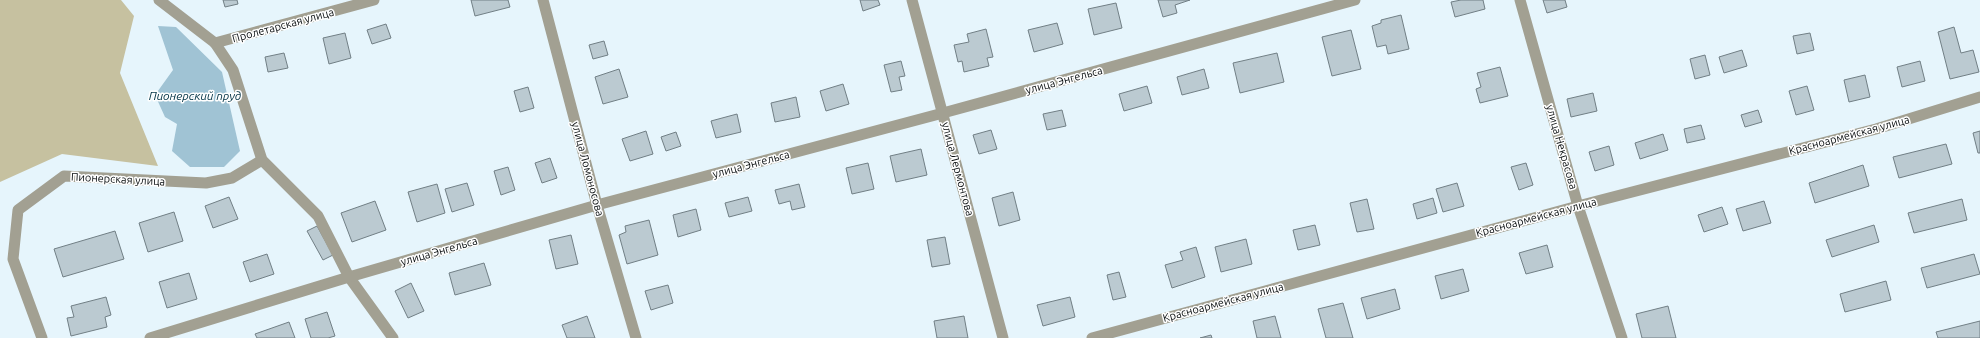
<svg xmlns="http://www.w3.org/2000/svg" width="1980" height="338" font-family="Ubuntu,sans-serif">
  <rect width="100%" height="100%" fill="#e6f5fc"/>
  <polygon fill="#c6c1a0" points="0,0 121,0 134,16 120,73 158,166 62,154 0,182"/>
  <polygon fill="#a0c3d4" points="158,26 176,27 222,72 240,151 224,167 190,167 172,151 177,124 165,117 155,95 173,70"/>
  <g fill="#bbcad1" stroke="#717f85">
    <polygon points="223,0 237,0 238,4 225,7"/>
    <polygon points="471,0 508,0 510,7 475,16"/>
    <polygon points="860,0 878,0 880,5 863,11"/>
    <polygon points="1158,0 1190,0 1175,5 1177,13 1163,17"/>
    <polygon points="1461,0 1483,0 1485,9 1455,17 1451,2"/>
    <polygon points="1543,0 1565,0 1567,7 1547,13"/>
    <polygon points="1116,3 1122,28 1094,35 1088,9"/>
    <polygon points="1401,15 1409,49 1388,54 1386,45 1377,47 1372,26 1381,23 1381,20"/>
    <polygon points="1057,23 1063,44 1034,52 1028,30"/>
    <polygon points="386,24 391,38 372,44 367,30"/>
    <polygon points="1954,27 1961,53 1973,50 1979,72 1950,79 1938,32"/>
    <polygon points="986,29 993,57 987,58 989,66 964,72 962,61 958,62 954,45 969,42 967,34"/>
    <polygon points="1351,30 1361,69 1332,76 1322,37"/>
    <polygon points="345,33 351,58 329,64 323,38"/>
    <polygon points="1810,33 1814,50 1797,54 1793,36"/>
    <polygon points="604,41 608,55 593,59 589,45"/>
    <polygon points="1742,50 1747,66 1724,73 1719,57"/>
    <polygon points="284,53 288,68 268,72 265,57"/>
    <polygon points="1277,53 1284,82 1240,93 1233,63"/>
    <polygon points="1705,55 1710,75 1695,79 1690,59"/>
    <polygon points="901,61 905,76 899,77 902,90 891,92 884,65"/>
    <polygon points="1920,61 1925,81 1902,87 1897,67"/>
    <polygon points="1500,67 1508,96 1480,103 1476,89 1481,87 1477,73"/>
    <polygon points="619,69 628,97 603,104 595,77"/>
    <polygon points="1204,69 1209,88 1182,95 1177,77"/>
    <polygon points="1865,75 1870,97 1849,102 1844,80"/>
    <polygon points="843,84 849,104 826,111 820,91"/>
    <polygon points="1147,86 1152,103 1124,111 1119,94"/>
    <polygon points="1807,86 1814,110 1796,115 1789,91"/>
    <polygon points="528,87 534,108 520,112 514,91"/>
    <polygon points="1593,93 1597,111 1571,117 1567,99"/>
    <polygon points="796,97 800,117 775,122 771,103"/>
    <polygon points="1062,110 1066,126 1047,130 1043,114"/>
    <polygon points="1758,110 1762,122 1745,127 1741,115"/>
    <polygon points="737,114 741,132 716,138 711,121"/>
    <polygon points="1701,125 1705,139 1687,143 1684,129"/>
    <polygon points="991,130 997,149 979,154 973,135"/>
    <polygon points="646,131 653,154 630,161 622,139"/>
    <polygon points="1980,131 1980,153 1978,153 1973,133"/>
    <polygon points="676,132 681,146 666,151 661,137"/>
    <polygon points="1663,134 1668,150 1640,159 1635,143"/>
    <polygon points="1946,144 1952,164 1899,178 1893,157"/>
    <polygon points="1609,146 1614,165 1595,171 1589,152"/>
    <polygon points="921,149 927,175 896,182 890,156"/>
    <polygon points="550,158 557,178 542,183 535,163"/>
    <polygon points="868,163 874,189 852,194 846,168"/>
    <polygon points="1526,163 1533,185 1519,190 1511,167"/>
    <polygon points="1863,165 1869,186 1815,203 1809,183"/>
    <polygon points="508,167 515,190 501,195 494,171"/>
    <polygon points="467,183 474,205 452,212 445,189"/>
    <polygon points="1457,183 1464,206 1443,212 1436,189"/>
    <polygon points="437,184 445,213 417,222 408,192"/>
    <polygon points="799,184 805,207 792,210 790,201 779,204 775,190"/>
    <polygon points="1013,192 1020,220 999,226 992,198"/>
    <polygon points="229,197 238,219 213,228 205,206"/>
    <polygon points="748,197 752,211 729,217 725,203"/>
    <polygon points="1433,198 1437,213 1417,219 1413,204"/>
    <polygon points="1367,199 1374,229 1357,232 1350,203"/>
    <polygon points="1962,199 1967,220 1914,233 1908,213"/>
    <polygon points="375,201 386,230 352,242 341,213"/>
    <polygon points="1764,201 1771,223 1743,231 1736,209"/>
    <polygon points="1722,207 1728,224 1704,232 1698,215"/>
    <polygon points="696,209 701,230 678,237 673,215"/>
    <polygon points="174,212 183,241 148,252 139,223"/>
    <polygon points="649,220 658,255 627,264 619,235 626,232 625,226"/>
    <polygon points="1315,225 1320,245 1298,250 1293,230"/>
    <polygon points="1874,225 1879,242 1832,257 1826,240"/>
    <polygon points="317,226 333,255 323,260 307,231"/>
    <polygon points="115,231 124,259 63,277 54,249"/>
    <polygon points="571,235 578,264 556,269 549,240"/>
    <polygon points="945,237 950,264 932,267 927,240"/>
    <polygon points="1246,239 1252,264 1221,272 1215,247"/>
    <polygon points="1547,245 1553,267 1526,274 1519,253"/>
    <polygon points="1196,247 1205,277 1172,288 1165,265 1183,260 1180,252"/>
    <polygon points="267,254 274,274 250,282 243,262"/>
    <polygon points="1974,254 1980,274 1927,288 1921,268"/>
    <polygon points="484,263 491,285 455,295 449,273"/>
    <polygon points="1463,269 1469,291 1441,299 1435,276"/>
    <polygon points="1119,272 1126,297 1113,300 1107,275"/>
    <polygon points="189,273 197,299 167,308 159,282"/>
    <polygon points="1886,281 1891,300 1845,312 1840,294"/>
    <polygon points="411,283 424,311 408,318 395,291"/>
    <polygon points="668,285 673,303 651,310 645,291"/>
    <polygon points="1395,289 1400,309 1367,319 1361,298"/>
    <polygon points="106,297 111,315 105,317 107,327 71,336 67,318 74,317 71,306"/>
    <polygon points="1070,297 1075,317 1043,326 1037,305"/>
    <polygon points="1343,303 1353,338 1326,338 1318,309"/>
    <polygon points="1668,306 1676,338 1642,338 1636,314"/>
    <polygon points="327,312 335,336 328,338 311,338 305,319"/>
    <polygon points="587,316 595,338 567,338 562,325"/>
    <polygon points="964,316 968,338 937,338 934,321"/>
    <polygon points="1275,316 1281,338 1257,338 1253,321"/>
    <polygon points="1980,321 1980,338 1938,338 1936,332"/>
    <polygon points="289,322 295,338 257,338 255,334"/>
    <polygon points="1211,335 1212,338 1200,338"/>
  </g>
  <g fill="none" stroke-linecap="round" stroke-linejoin="round">
    <g stroke="#a2a092" stroke-width="11">
      <polyline points="159,0 215,43 233,70 262,160 318,216 349,277 393,338"/>
      <polyline points="543,0 597,205 636,338"/>
      <polyline points="1520,0 1578,206 1622,338"/>
      <polyline points="215,43 374,0"/>
      <polyline points="42,338 13,259 18,210 64,176 206,183 232,178 262,160"/>
      <polyline points="150,338 349,277 597,205 943,113 1355,0"/>
      <polyline points="1092,338 1578,206 1876,129 1980,97"/>
    </g>
    <polyline stroke="#a2a092" stroke-width="11" points="912,0 1003,338"/>
  </g>
  <g text-anchor="middle" stroke-width="3" stroke-linejoin="round" paint-order="stroke">
    <g font-size="11" fill="#070c0e" stroke="#fff">
      <text transform="translate(283 25) rotate(-15)" y="4">Пролетарская улица</text>
      <text transform="translate(1064 80) rotate(-15)" y="4">улица Энгельса</text>
      <text transform="translate(1849 135) rotate(-15)" y="4">Красноармейская улица</text>
      <text transform="translate(1562 147) rotate(74)" y="4">улица Некрасова</text>
      <text transform="translate(751 164) rotate(-15)" y="4">улица Энгельса</text>
      <text transform="translate(588 169) rotate(75)" y="4">улица Ломоносова</text>
      <text transform="translate(958 169) rotate(75)" y="4">улица Лермонтова</text>
      <text transform="translate(118 179) rotate(3)" y="4">Пионерская улица</text>
      <text transform="translate(1536 217) rotate(-15)" y="4">Красноармейская улица</text>
      <text transform="translate(439 251) rotate(-16)" y="4">улица Энгельса</text>
      <text transform="translate(1223 302) rotate(-15)" y="4">Красноармейская улица</text>
    </g>
    <g font-size="12" font-style="italic" fill="#003244" stroke="#fff">
      <text x="195" y="100">Пионерский пруд</text>
    </g>
  </g>
</svg>
